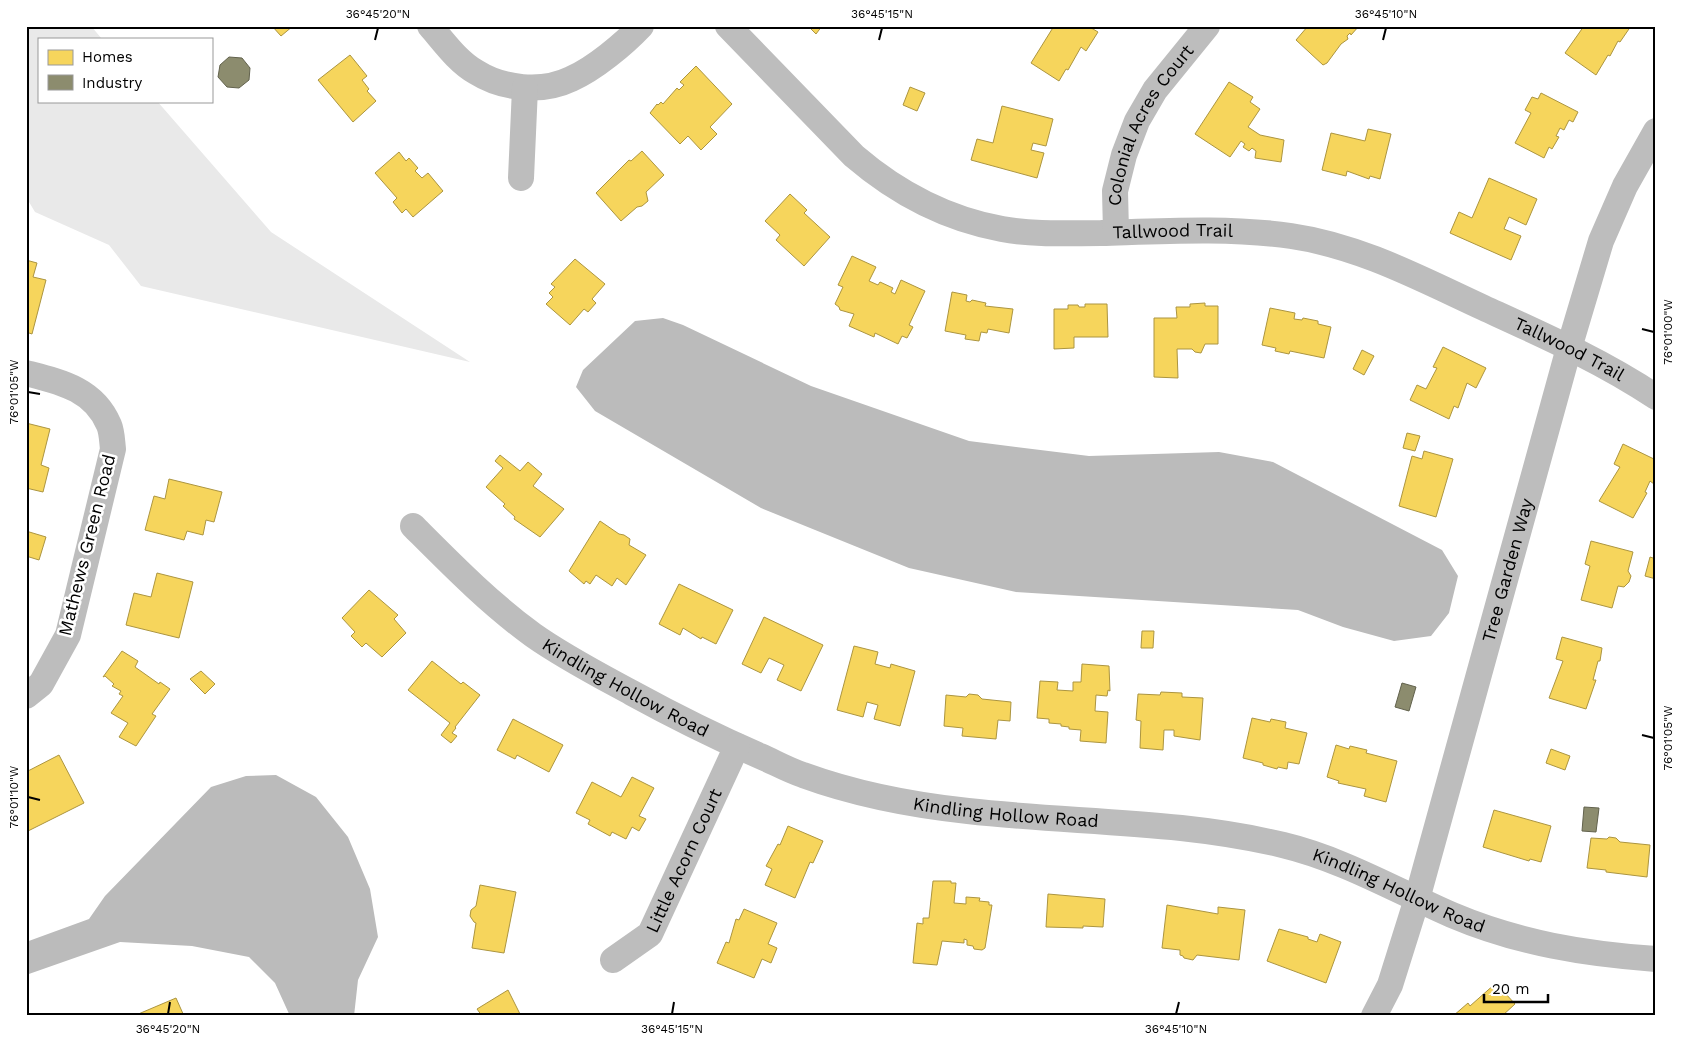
<svg xmlns="http://www.w3.org/2000/svg" width="1682" height="1042" font-family="'Work Sans',sans-serif">
  <rect width="100%" height="100%" fill="#fff"/>
  <polygon fill="#e9e9e9" points="26,26 91,26 102,39 39,39 39,101 157,101 271,232 470,362 141,286 109,245 35,212 26,197"/>
  <g fill="#bbb">
    <polygon points="663,318 683,325 811,386 969,441 1089,456 1219,452 1273,462 1442,550 1458,576 1449,613 1431,636 1394,641 1343,627 1298,610 1016,592 909,568 761,508 595,411 576,387 583,370 635,321"/>
    <polygon points="276,775 316,797 348,837 370,889 378,937 358,980 354,1016 290,1016 275,983 249,957 192,946 120,942 26,975 26,942 89,919 105,896 211,787 246,776"/>
  </g>
  <g fill="#f6d55c" stroke="#ac9540">
    <polygon points="272,26 293,26 281,36"/>
    <polygon points="808,26 822,26 816,34"/>
    <polygon points="1054,26 1088,26 1098,32 1086,51 1081,47 1068,70 1066,69 1059,81 1031,63"/>
    <polygon points="1308,26 1359,26 1351,35 1350,33 1347,36 1348,39 1341,44 1327,63 1323,65 1296,40"/>
    <polygon points="1584,26 1631,26 1620,42 1618,41 1610,56 1608,55 1596,75 1565,53"/>
    <polygon points="350,55 367,76 362,80 369,89 367,91 376,101 353,122 318,80"/>
    <polygon points="696,66 732,104 710,127 717,134 701,150 688,136 680,144 650,113 657,104 658,105 661,102 663,104 677,88 679,90 684,85 680,82"/>
    <polygon points="1229,82 1253,97 1250,102 1260,109 1248,127 1260,135 1284,140 1281,162 1255,158 1256,151 1252,148 1249,151 1243,147 1245,144 1241,141 1230,157 1195,134"/>
    <polygon points="910,87 925,93 917,111 903,105"/>
    <polygon points="1541,93 1578,112 1573,122 1569,120 1564,130 1560,128 1556,136 1559,137 1552,149 1549,147 1544,158 1515,143 1531,113 1525,110 1532,97 1538,99"/>
    <polygon points="1002,106 1053,119 1046,146 1033,143 1031,150 1044,153 1037,178 971,160 977,139 993,143"/>
    <polygon points="1368,129 1391,134 1380,179 1370,176 1369,179 1347,171 1346,176 1322,170 1331,133 1365,141"/>
    <polygon points="642,151 664,175 646,192 648,201 642,206 637,207 621,221 596,193 629,160 631,161"/>
    <polygon points="399,152 406,161 409,158 418,168 415,171 422,178 428,173 443,191 413,217 406,209 402,213 393,202 397,198 375,173"/>
    <polygon points="1489,178 1537,199 1526,225 1509,217 1504,229 1521,236 1511,260 1450,233 1459,212 1472,218"/>
    <polygon points="790,194 807,210 804,213 830,237 804,266 776,240 780,235 765,221"/>
    <polygon points="852,256 876,267 869,281 878,285 880,282 893,288 891,292 895,294 901,280 925,291 909,325 913,327 907,338 902,336 898,344 875,333 874,337 849,326 854,314 840,310 839,307 835,304 843,287 838,285"/>
    <polygon points="575,259 605,284 592,299 596,303 588,312 584,309 570,325 546,304 553,297 549,293 555,287 551,284"/>
    <polygon points="26,260 37,263 33,277 46,280 32,334 26,332"/>
    <polygon points="952,292 967,295 966,301 970,302 972,300 986,303 985,306 1013,309 1009,333 988,329 987,333 981,332 979,341 965,339 966,335 945,331"/>
    <polygon points="1205,303 1205,306 1218,306 1218,344 1205,344 1201,353 1195,352 1192,349 1177,349 1178,378 1154,377 1154,318 1177,318 1176,307 1190,307 1190,304"/>
    <polygon points="1085,304 1107,304 1108,337 1074,337 1074,348 1054,349 1054,309 1068,309 1068,305 1078,305 1079,307 1085,307"/>
    <polygon points="1270,308 1295,313 1294,319 1302,320 1303,318 1318,321 1318,324 1331,327 1324,358 1290,351 1289,354 1275,351 1276,348 1262,345"/>
    <polygon points="1443,347 1486,368 1476,388 1467,383 1458,408 1454,406 1449,419 1410,400 1417,385 1426,389 1437,368 1433,367"/>
    <polygon points="1362,350 1374,356 1364,375 1353,369"/>
    <polygon points="26,423 50,429 41,465 49,468 43,492 26,488"/>
    <polygon points="1407,433 1420,436 1415,451 1403,448"/>
    <polygon points="1623,444 1656,460 1656,481 1654,484 1650,481 1645,492 1647,493 1633,518 1599,501 1620,467 1614,464"/>
    <polygon points="1424,451 1453,459 1436,517 1399,506 1412,456 1422,459"/>
    <polygon points="500,455 520,471 528,462 542,474 533,486 564,509 540,537 514,519 515,517 503,506 505,504 486,487 503,468 495,461"/>
    <polygon points="169,479 222,492 214,522 206,520 203,535 187,531 184,540 145,530 154,496 165,499"/>
    <polygon points="600,521 619,534 624,535 630,539 629,545 646,555 626,585 617,578 612,586 596,575 590,584 586,581 584,584 569,571"/>
    <polygon points="26,531 46,537 39,560 26,556"/>
    <polygon points="1591,541 1633,552 1628,571 1631,576 1629,582 1624,587 1618,586 1612,608 1581,600 1590,566 1585,564"/>
    <polygon points="1650,557 1656,559 1656,579 1645,576"/>
    <polygon points="157,573 193,582 179,638 126,625 134,593 151,597"/>
    <polygon points="679,584 733,610 716,644 702,637 701,639 683,628 680,635 659,624"/>
    <polygon points="369,590 398,615 394,619 406,633 382,657 366,643 362,647 351,636 355,632 342,618"/>
    <polygon points="764,617 823,645 801,691 777,680 784,665 769,658 761,673 742,664"/>
    <polygon points="1142,631 1154,631 1153,648 1141,648"/>
    <polygon points="1562,637 1602,648 1600,661 1598,661 1593,680 1596,680 1586,709 1549,698 1563,661 1556,659"/>
    <polygon points="854,646 878,652 875,664 890,668 891,664 915,671 900,726 874,719 878,705 867,702 863,717 837,710"/>
    <polygon points="122,651 138,661 135,667 159,684 160,682 170,689 152,714 156,716 136,746 119,737 128,723 111,713 123,696 119,694 121,691 112,686 114,684 105,676 103,677"/>
    <polygon points="432,661 461,684 463,682 480,695 455,727 456,728 452,733 457,736 451,743 441,735 450,723 408,690"/>
    <polygon points="1082,664 1109,666 1110,691 1108,690 1107,696 1096,695 1095,711 1108,712 1106,743 1080,741 1081,730 1069,729 1069,727 1061,726 1061,724 1049,723 1049,719 1037,718 1040,681 1058,682 1057,690 1073,691 1073,682 1081,682"/>
    <polygon points="201,671 215,684 205,694 190,679"/>
    <polygon points="1161,692 1182,693 1182,697 1203,698 1200,740 1174,736 1174,730 1164,730 1163,750 1140,748 1141,721 1136,720 1138,694 1160,695"/>
    <polygon points="969,694 978,695 982,699 1011,702 1010,721 998,720 996,739 962,736 963,728 944,726 946,695 966,697"/>
    <polygon points="1252,718 1270,722 1271,719 1286,722 1285,728 1307,733 1299,764 1288,762 1287,769 1278,767 1277,769 1263,765 1263,763 1243,758"/>
    <polygon points="513,719 563,745 549,772 517,755 515,759 497,750"/>
    <polygon points="1336,745 1349,749 1350,746 1367,750 1366,753 1397,761 1386,802 1364,796 1366,789 1338,783 1339,781 1327,777"/>
    <polygon points="1551,749 1570,756 1565,770 1546,763"/>
    <polygon points="59,755 84,803 26,832 26,772"/>
    <polygon points="632,777 654,788 639,816 646,819 639,831 632,827 626,839 612,832 610,836 588,824 590,820 576,813 592,782 621,797"/>
    <polygon points="1494,810 1551,826 1541,862 1530,859 1529,861 1483,847"/>
    <polygon points="788,826 823,841 813,863 810,862 795,898 765,885 772,869 766,866 778,844 780,845"/>
    <polygon points="1609,837 1616,838 1620,842 1650,845 1647,877 1606,872 1606,870 1587,868 1591,838 1607,839"/>
    <polygon points="933,881 951,881 951,883 956,883 954,903 966,904 966,897 980,898 979,901 989,902 989,905 992,905 985,948 982,950 974,949 973,946 967,945 967,940 964,939 964,943 942,941 937,965 913,963 917,923 923,924 923,918 929,918"/>
    <polygon points="480,885 516,892 504,953 472,948 476,923 474,922 470,916 471,910 476,906"/>
    <polygon points="1048,894 1105,899 1103,927 1083,926 1083,928 1046,927"/>
    <polygon points="1167,905 1218,914 1218,907 1245,910 1239,960 1197,955 1193,960 1184,958 1183,956 1180,955 1180,950 1162,948"/>
    <polygon points="744,909 777,923 768,944 777,948 771,963 762,959 754,978 717,963 726,942 729,943 736,919 739,920"/>
    <polygon points="1279,929 1308,937 1308,939 1317,942 1320,934 1341,942 1326,983 1267,961"/>
    <polygon points="1496,983 1515,1004 1502,1016 1453,1016 1468,1003 1470,1006"/>
    <polygon points="508,990 521,1016 482,1016 477,1009"/>
    <polygon points="176,998 184,1016 136,1016 136,1015"/>
  </g>
  <g fill="#8c8c6e" stroke="#62624d">
    <polygon points="229,57 242,58 250,68 249,80 239,88 227,87 218,77 220,65"/>
    <polygon points="1402,683 1416,687 1409,711 1395,707"/>
    <polygon points="1584,807 1599,808 1596,832 1582,831"/>
  </g>
  <g fill="none" stroke-linecap="round" stroke-linejoin="round">
    <g stroke="#bdbdbd" stroke-width="26">
      <path d="M430 26C444 42 457 61 476 72 503 89 542 93 571 79 594 69 624 44 641 26"/>
      <path id="s1" d="M728 26 854 156C896 192 947 219 1002 229 1035 235 1068 233 1101 233 1164 231 1229 227 1291 236 1360 246 1421 279 1484 308 1543 335 1602 361 1656 397"/>
      <polyline points="521,178 525,88"/>
      <path id="s2" d="M1116 232 1115 191 1124 155 1137 121 1155 90 1207 26"/>
      <path d="M26 373C61 382 94 389 109 425 112 432 112 441 113 449L68 635 41 684 26 696"/>
      <path id="s3" d="M413 526C451 564 489 603 533 635 564 657 599 675 632 693 674 716 716 737 760 756 774 762 788 770 803 775 855 794 912 805 968 811 1073 823 1180 820 1283 845 1342 859 1397 891 1452 915 1518 943 1585 954 1656 959"/>
      <path id="s4" d="M613 960 650 934 737 746"/>
      <path id="s5" d="M1374 1016 1390 985 1417 899 1569 348 1601 241 1625 186 1656 131"/>
    </g>
  </g>
  <path fill="none" stroke="#000" stroke-width="2" d="M375 40 378 28M879 40 882 28M1383 40 1386 28M1642 329 1654 332M28 392 40 394M1642 735 1654 738M28 797 40 800M168 1014 170 1002M672 1014 674 1002M1176 1014 1179 1002"/>
  <g text-anchor="middle" stroke-width="5" stroke-linejoin="round" paint-order="stroke">
    <g font-size="18" fill="#000" stroke="#fff">
      <text dy="6" stroke="none"><textPath href="#s2" startOffset="116">Colonial Acres Court</textPath></text>
      <text dy="6" stroke="none"><textPath href="#s1" startOffset="519">Tallwood Trail</textPath></text>
      <text dy="6" stroke="none"><textPath href="#s1" startOffset="939">Tallwood Trail</textPath></text>
      <text transform="translate(87 545) rotate(-76)" y="6">Mathews Green Road</text>
      <text dy="6" stroke="none"><textPath href="#s5" startOffset="466">Tree Garden Way</textPath></text>
      <text dy="6" stroke="none"><textPath href="#s3" startOffset="269">Kindling Hollow Road</textPath></text>
      <text dy="6" stroke="none"><textPath href="#s3" startOffset="674">Kindling Hollow Road</textPath></text>
      <text dy="6" stroke="none"><textPath href="#s4" startOffset="126">Little Acorn Court</textPath></text>
      <text dy="6" stroke="none"><textPath href="#s3" startOffset="1078">Kindling Hollow Road</textPath></text>
    </g>
  </g>
  <rect width="1682" height="1042" fill="none" stroke="#ffffff" stroke-width="55"/>
  <rect x="38" y="38" width="175" height="65" fill="#ffffff" stroke="#999999"/>
  <rect x="48" y="50" width="25" height="15" fill="#f6d55c" stroke="#999999"/>
  <text x="82" y="62" font-size="15" fill="#000000">Homes</text>
  <rect x="48" y="75" width="25" height="15" fill="#8c8c6e" stroke="#999999"/>
  <text x="82" y="88" font-size="15" fill="#000000">Industry</text>
  <path d="M1484 994v8h64v-8" fill="none" stroke="#000000" stroke-width="2.5"/>
  <text x="1492" y="994" font-size="15" fill="#000000" stroke="#ffffff" stroke-width="4" paint-order="stroke">20 m</text>
  <rect x="28" y="28" width="1626" height="986" fill="none" stroke="#000" stroke-width="2"/>
  <g font-size="12" text-anchor="middle" fill="#000">
    <text x="378" y="18">36°45'20"N</text>
    <text x="882" y="18">36°45'15"N</text>
    <text x="1386" y="18">36°45'10"N</text>
    <text transform="translate(1668 332) rotate(-90)" y="4">76°01'00"W</text>
    <text transform="translate(14 392) rotate(-90)" y="4">76°01'05"W</text>
    <text transform="translate(1668 738) rotate(-90)" y="4">76°01'05"W</text>
    <text transform="translate(14 797) rotate(-90)" y="4">76°01'10"W</text>
    <text x="168" y="1033">36°45'20"N</text>
    <text x="672" y="1033">36°45'15"N</text>
    <text x="1176" y="1033">36°45'10"N</text>
  </g>
</svg>
